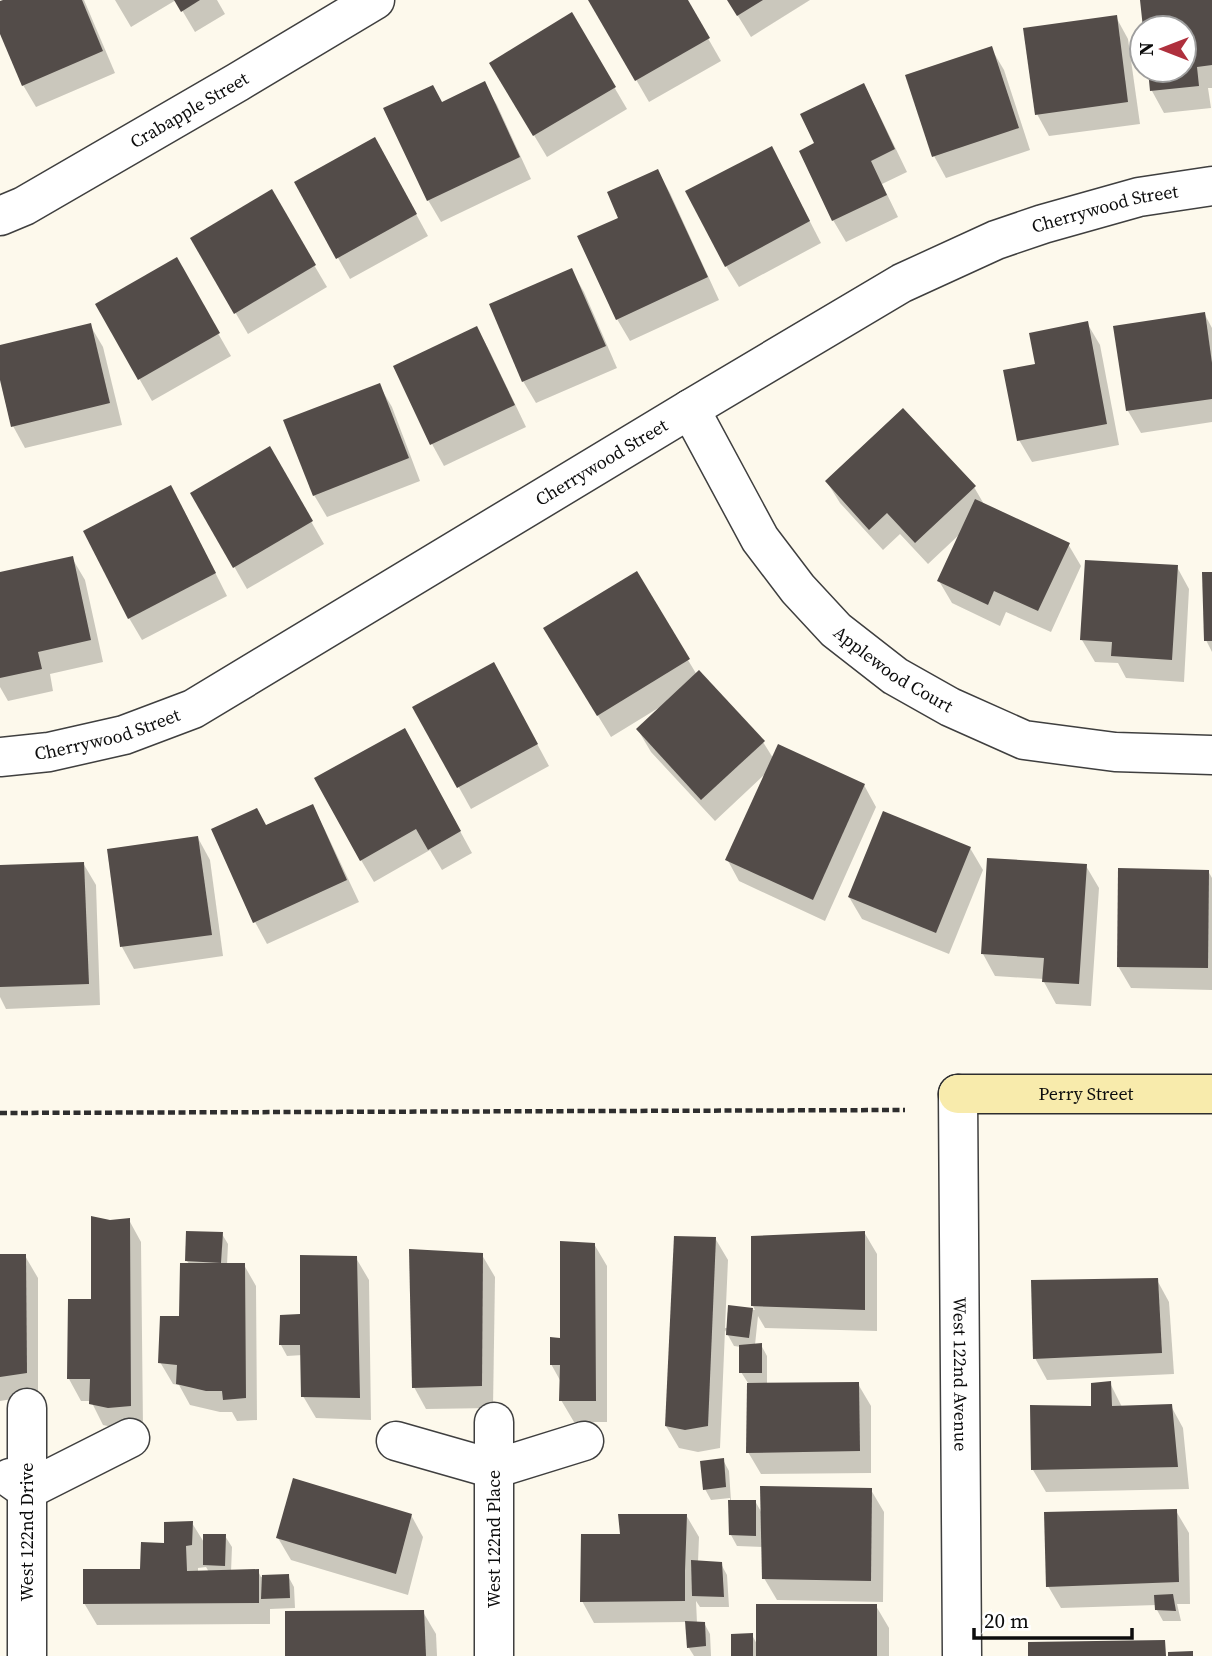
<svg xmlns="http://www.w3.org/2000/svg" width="1212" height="1656" font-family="'Source Serif 4',serif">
  <rect width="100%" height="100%" fill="#fdf9ec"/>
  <g fill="#0003" fill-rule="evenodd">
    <polygon points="8,0 84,0 115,73 36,107 23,85 0,29 0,3"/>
    <polygon points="115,0 217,0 225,14 195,32 176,0 131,27"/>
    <polygon points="590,0 686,0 721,61 649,102"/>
    <polygon points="728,0 810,0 751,37"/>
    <polygon points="1142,0 1212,0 1212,88 1208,88 1211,108 1164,113 1152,91 1149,70 1184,70 1184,28 1145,28"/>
    <polygon points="572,15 627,109 547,157 504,85"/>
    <polygon points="1116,17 1128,39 1140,124 1049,136 1037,114"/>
    <polygon points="991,48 1004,70 1030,150 946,178 934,156"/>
    <polygon points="484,84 497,105 531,179 441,222 428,200 442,104"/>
    <polygon points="863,86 876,108 907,172 882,184 898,217 846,242 833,220 817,144"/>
    <polygon points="387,161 428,236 350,279 338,258"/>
    <polygon points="658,171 670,193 719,300 630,341 617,319 580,237 621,218"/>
    <polygon points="784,171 821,243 739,287 726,266"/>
    <polygon points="271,192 327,287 248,334 192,239"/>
    <polygon points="176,260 231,356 152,401 97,305"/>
    <polygon points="571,270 584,292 617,368 536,403 523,381"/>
    <polygon points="1204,313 1212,328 1212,422 1141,433 1128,411 1115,327"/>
    <polygon points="1087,323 1100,345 1119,445 1032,462 1019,440 1037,365"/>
    <polygon points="90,325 103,347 122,425 25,448 13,426 0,373 0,347"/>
    <polygon points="477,328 489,350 526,427 444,466 432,444 395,367"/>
    <polygon points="379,385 392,407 420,481 327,517 314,495"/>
    <polygon points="269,448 324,544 247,589 192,493"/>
    <polygon points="827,482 974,487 985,506 1068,544 1081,566 1051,632 1006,612 1000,626 952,603 939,581 961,533 928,564 900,534 883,550 840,503"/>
    <polygon points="183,509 227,596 142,640 129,618"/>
    <polygon points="72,558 85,580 103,662 50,674 53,691 8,701 0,687 0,574"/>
    <polygon points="1177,567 1189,589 1184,682 1126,678 1118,663 1095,662 1082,640"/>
    <polygon points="1212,573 1212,652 1206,640"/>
    <polygon points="636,574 697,675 763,742 773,758 864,785 876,807 825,921 739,881 727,859 766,773 715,821 651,752 638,730 660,707 611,737 558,651"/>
    <polygon points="506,686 549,766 471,809 414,707"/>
    <polygon points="417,752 472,853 442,870 430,850 374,882 361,860"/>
    <polygon points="312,806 324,828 359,902 267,944 255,922 266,827"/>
    <polygon points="198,838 210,860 223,956 134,969 122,947 109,850"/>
    <polygon points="970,848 983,870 949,954 862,919 849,897"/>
    <polygon points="83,863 96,885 100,1005 6,1009 0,997 0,866"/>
    <polygon points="1086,866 1099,888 1091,1006 1056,1004 1044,982 1044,979 995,976 983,954"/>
    <polygon points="1208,871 1212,878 1212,990 1131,988 1118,966"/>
    <polygon points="129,1220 141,1242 143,1427 121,1429 103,1425 91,1401 81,1401 69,1379 70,1301 93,1301 110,1222"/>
    <polygon points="864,1232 877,1254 877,1331 765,1328 758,1316 755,1345 761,1345 767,1356 767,1384 858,1384 871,1406 871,1473 761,1474 748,1452 748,1383 741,1372 741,1347 734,1346 725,1330 720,1448 698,1452 679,1448 666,1426 715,1238 728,1260 725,1328 728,1328 730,1307 755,1310 753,1306"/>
    <polygon points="222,1234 228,1244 227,1265 244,1265 256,1286 257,1420 237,1421 232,1412 220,1412 190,1405 179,1385 173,1384 160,1362 181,1318 190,1265 187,1261"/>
    <polygon points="594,1244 607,1266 607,1422 574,1422 561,1400 561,1382 551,1364 562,1340"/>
    <polygon points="482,1255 495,1277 493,1408 426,1409 414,1387"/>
    <polygon points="0,1256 25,1256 38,1278 38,1395 0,1401"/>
    <polygon points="356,1258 369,1280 371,1420 316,1418 303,1396 303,1355 287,1356 281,1345 302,1316"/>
    <polygon points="1157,1280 1169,1302 1174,1374 1047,1380 1035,1358"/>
    <polygon points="1110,1383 1122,1407 1171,1406 1183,1428 1189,1489 1046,1492 1033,1470 1093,1408"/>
    <polygon points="723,1460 729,1471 731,1501 755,1501 763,1515 871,1490 884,1512 883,1602 777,1600 764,1578 763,1547 737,1546 731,1535 730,1498 711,1500 705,1489"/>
    <polygon points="1176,1511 1189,1533 1190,1604 1177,1604 1181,1621 1163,1621 1157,1610 1157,1605 1061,1608 1048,1586"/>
    <polygon points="411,1515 423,1537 408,1595 291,1560 278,1538"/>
    <polygon points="686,1515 699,1537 698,1562 721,1564 727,1575 729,1607 700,1607 696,1601 697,1623 704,1623 710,1634 711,1656 694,1656 689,1648 687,1622 594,1623 582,1601 622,1536"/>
    <path d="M192 1523 205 1544 225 1536 232 1547 231 1572 258 1571 261 1577 288 1576 294 1587 295 1608 270 1609V1624L97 1625 84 1603 142 1571ZM206 1567 209 1572H198V1568Z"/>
    <polygon points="876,1606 889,1628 889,1656 733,1656 752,1635 758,1646"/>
    <polygon points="423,1612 436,1634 437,1656 286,1656"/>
  </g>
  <g fill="#534c49">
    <polygon points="3,0 82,0 103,51 22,86 0,34 0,1"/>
    <polygon points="174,0 200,0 181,12"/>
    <polygon points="588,0 688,0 710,38 635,81"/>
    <polygon points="727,0 763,0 737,16"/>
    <polygon points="1140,0 1212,0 1212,65 1197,67 1199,86 1150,91 1148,70 1184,70 1184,28 1143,28"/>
    <polygon points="572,12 616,87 533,136 489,63"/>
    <polygon points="1117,15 1128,102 1035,115 1023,28"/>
    <polygon points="992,46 1019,128 932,157 905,75"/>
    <polygon points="485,81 520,157 427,201 383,108 433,85 442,102"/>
    <polygon points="864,83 895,149 871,161 887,195 832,221 799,151 814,143 800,114"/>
    <polygon points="375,137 417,214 336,259 294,182"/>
    <polygon points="772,146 810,221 725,267 685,191"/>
    <polygon points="658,169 708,277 616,320 577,236 618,218 607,192"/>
    <polygon points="272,189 316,265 234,314 190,238"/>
    <polygon points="177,257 220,333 138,380 95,304"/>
    <polygon points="572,268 606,346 522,382 489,304"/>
    <polygon points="1205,312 1212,363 1212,399 1126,411 1113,326"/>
    <polygon points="1088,321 1107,424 1017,441 1003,370 1035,364 1029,333"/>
    <polygon points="91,323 110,403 11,427 0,380 0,345"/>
    <polygon points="477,326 515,405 430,445 393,366"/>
    <polygon points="380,383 409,458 313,496 283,420"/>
    <polygon points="903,408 976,486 915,543 887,513 869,530 825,481"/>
    <polygon points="270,446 313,521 233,568 190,493"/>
    <polygon points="171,485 216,573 128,619 83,531"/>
    <polygon points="975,499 1070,543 1038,611 994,591 988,605 937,581"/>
    <polygon points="73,556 91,640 38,652 42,669 0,678 0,572"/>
    <polygon points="1085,560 1178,565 1172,660 1111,656 1112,642 1080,640"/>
    <polygon points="637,571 690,659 597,716 543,628"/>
    <polygon points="1202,572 1212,572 1212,641 1204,641"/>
    <polygon points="494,662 538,744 457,788 412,707"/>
    <polygon points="699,670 765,741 701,800 636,729"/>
    <polygon points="405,728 461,831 428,850 416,829 360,861 314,778"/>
    <polygon points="778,744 865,784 813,900 725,860"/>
    <polygon points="313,804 347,880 253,923 211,829 257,808 266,825"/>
    <polygon points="883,811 971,847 936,933 848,897"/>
    <polygon points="198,836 212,935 120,947 107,849"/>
    <polygon points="987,858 1087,864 1079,984 1042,982 1044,958 981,954"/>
    <polygon points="84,862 89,984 0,987 0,865"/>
    <polygon points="1118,868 1209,870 1208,968 1117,967"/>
    <polygon points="91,1216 110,1220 130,1218 131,1406 108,1408 89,1404 90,1379 67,1379 68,1299 91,1299"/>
    <polygon points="186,1231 223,1232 221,1263 185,1261"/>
    <polygon points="865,1231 865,1310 751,1306 751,1236"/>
    <polygon points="674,1236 716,1237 708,1426 685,1430 665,1426"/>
    <polygon points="560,1241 595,1243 596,1401 559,1401 560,1365 550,1365 550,1337 560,1338"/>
    <polygon points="409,1249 483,1253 482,1386 412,1388"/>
    <polygon points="0,1254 26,1254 27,1373 0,1377"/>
    <polygon points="300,1255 357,1256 360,1398 301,1397 300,1345 279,1345 280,1315 300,1314"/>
    <polygon points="180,1263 245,1263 246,1398 223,1400 222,1391 206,1391 176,1384 177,1365 158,1363 160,1316 179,1316"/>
    <polygon points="1158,1278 1162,1353 1033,1359 1031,1280"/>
    <polygon points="728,1305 753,1308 749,1338 726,1335"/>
    <polygon points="762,1343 762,1373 739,1373 739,1345"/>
    <polygon points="1111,1381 1112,1406 1172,1404 1178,1467 1031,1470 1030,1405 1091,1406 1091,1383"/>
    <polygon points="859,1382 860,1451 746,1453 747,1383"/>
    <polygon points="724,1458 726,1487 703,1490 700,1461"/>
    <polygon points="293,1478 412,1514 396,1574 276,1538"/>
    <polygon points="760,1486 872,1488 871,1581 762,1579"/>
    <polygon points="728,1500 756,1500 756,1536 729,1535"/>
    <polygon points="1177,1509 1179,1582 1046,1587 1044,1512"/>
    <polygon points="618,1514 687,1514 685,1571 685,1601 580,1602 581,1534 620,1534"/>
    <polygon points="193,1521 192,1545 186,1546 187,1571 259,1569 259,1603 83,1604 83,1569 140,1569 141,1542 164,1543 164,1522"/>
    <polygon points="203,1534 226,1534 225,1566 203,1565"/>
    <polygon points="691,1560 722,1562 724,1597 692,1596"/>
    <polygon points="289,1574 290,1598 261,1599 262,1575"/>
    <polygon points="1173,1594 1176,1611 1155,1610 1154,1595"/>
    <rect x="756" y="1604" width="121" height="52"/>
    <polygon points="424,1610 426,1656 285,1656 285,1611"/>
    <polygon points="685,1621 705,1622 706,1646 687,1648"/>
    <polygon points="753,1633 753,1656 731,1656 731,1634"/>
    <polygon points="1165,1640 1166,1656 1028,1656 1028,1642"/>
    <polygon points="1193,1651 1193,1656 1168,1656 1168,1652"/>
  </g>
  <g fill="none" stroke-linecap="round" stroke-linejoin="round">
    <g stroke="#3f3f3f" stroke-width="41">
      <g id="street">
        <path id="s1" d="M0 216 24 206 238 82 375 0"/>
        <path id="s2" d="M690 409 760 539 798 589 836 630 895 676 950 707 1024 740 1115 752 1212 755"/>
        <path id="s3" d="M0 757 49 752 124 735 193 709 690 409 902 283 996 240 1043 224 1139 197 1212 186"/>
        <path id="s4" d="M958 1094 962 1656"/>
        <polyline points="27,1408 27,1656"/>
        <polyline points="494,1422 494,1656"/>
        <polyline points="396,1441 494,1469 584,1441"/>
        <polyline points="10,1478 27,1490 130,1438"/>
      </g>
    </g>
    <g stroke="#2e2e2e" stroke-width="41">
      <g id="secondary">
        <path id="s5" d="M958 1094H1212"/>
      </g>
    </g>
    <polyline stroke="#2e2e2e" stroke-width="4.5" stroke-dasharray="7 3.5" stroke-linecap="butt" points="0,1113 905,1110"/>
    <use href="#street" stroke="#fff" stroke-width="38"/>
    <use href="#secondary" stroke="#f8ebac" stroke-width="38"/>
  </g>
  <g text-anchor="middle" stroke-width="7" stroke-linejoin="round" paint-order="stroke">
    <g font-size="18" fill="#0c0c0c" stroke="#fff">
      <text dy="6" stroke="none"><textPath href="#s1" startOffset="217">Crabapple Street</textPath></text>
      <text dy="6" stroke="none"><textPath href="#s3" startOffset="1244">Cherrywood Street</textPath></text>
      <text dy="6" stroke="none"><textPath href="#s3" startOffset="677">Cherrywood Street</textPath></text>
      <text dy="6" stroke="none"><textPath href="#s2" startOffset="336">Applewood Court</textPath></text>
      <text dy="6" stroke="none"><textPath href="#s3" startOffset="110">Cherrywood Street</textPath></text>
      <text dy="6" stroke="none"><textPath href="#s5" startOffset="128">Perry Street</textPath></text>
      <text dy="6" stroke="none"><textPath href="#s4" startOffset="280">West 122nd Avenue</textPath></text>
      <text transform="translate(27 1532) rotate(-90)" y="6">West 122nd Drive</text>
      <text transform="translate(494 1539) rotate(-90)" y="6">West 122nd Place</text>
    </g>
  </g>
  <g transform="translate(1163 49) rotate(270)"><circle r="33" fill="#ffffff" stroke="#9e9e9e" stroke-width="2"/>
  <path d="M0-5L12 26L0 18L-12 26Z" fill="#af303d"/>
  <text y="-10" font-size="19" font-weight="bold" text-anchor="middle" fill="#0c0c0c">N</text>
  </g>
  <path d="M974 1628v10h158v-10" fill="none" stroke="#0c0c0c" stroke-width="3.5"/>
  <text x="984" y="1628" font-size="21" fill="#0c0c0c" stroke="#ffffff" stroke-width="5" paint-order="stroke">20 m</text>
</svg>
